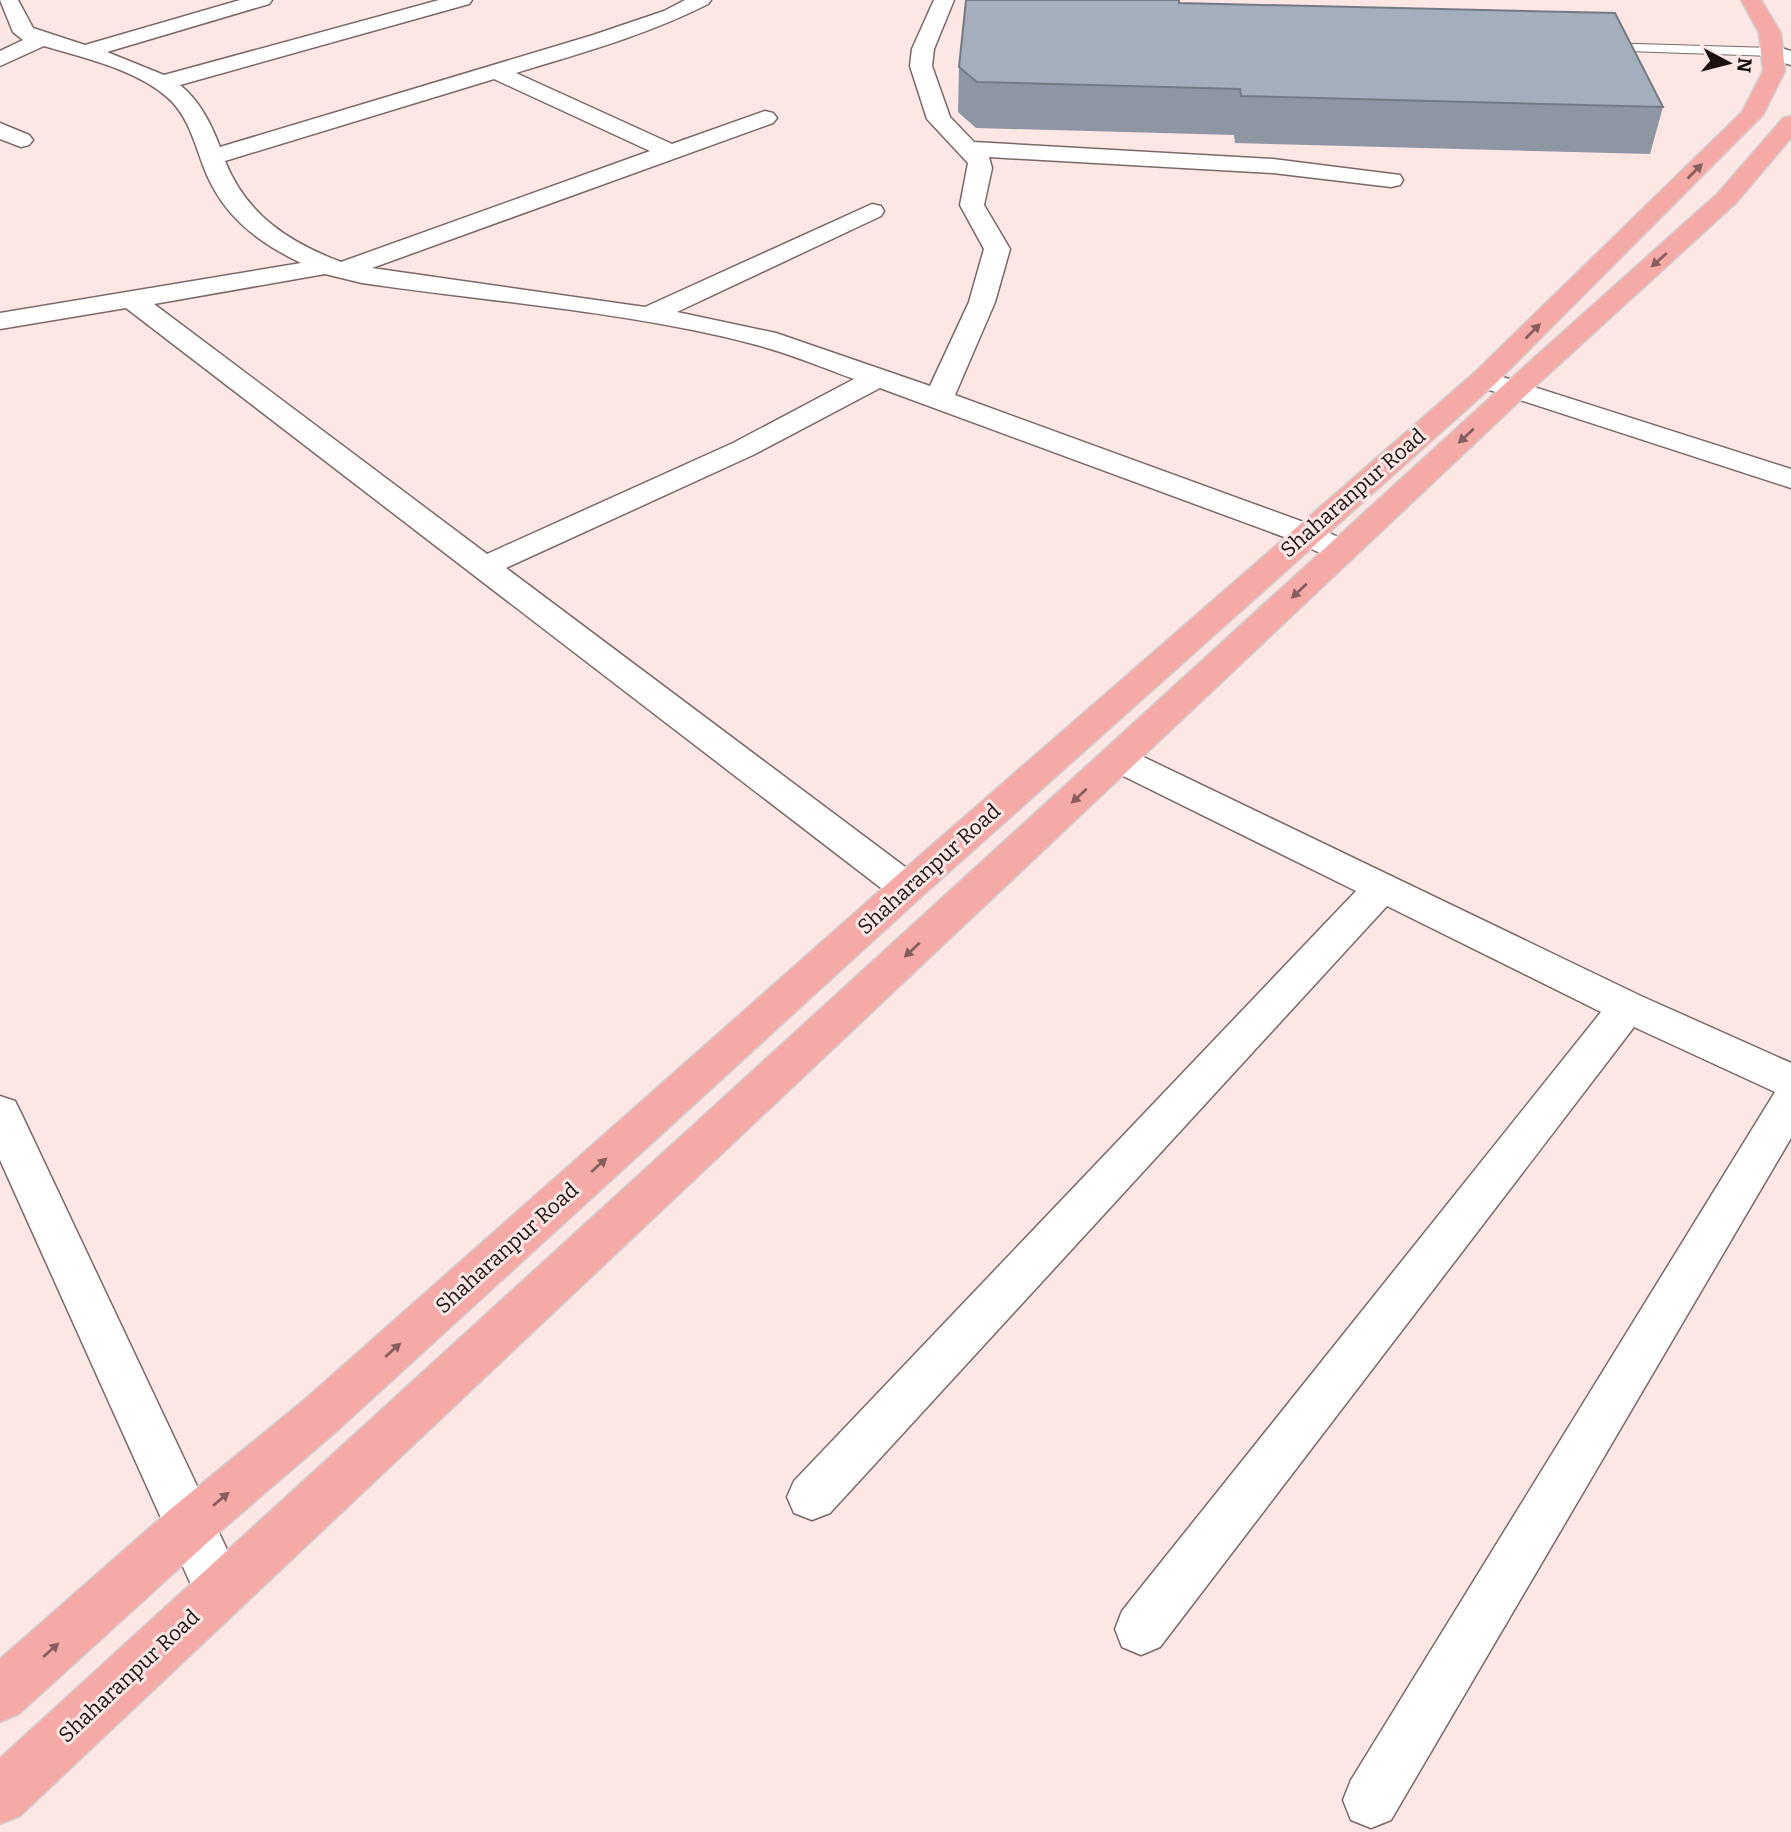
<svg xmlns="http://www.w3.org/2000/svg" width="1791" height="1832" font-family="Bitter,serif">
  <rect width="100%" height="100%" fill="#fce7e5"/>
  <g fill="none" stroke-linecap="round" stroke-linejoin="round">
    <g stroke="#7a6866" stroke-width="2">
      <polygon id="service" points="1603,43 1772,48 1778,52 1772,56 1598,50 1597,47"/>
    </g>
    <g stroke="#7a6866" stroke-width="3">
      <g id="minor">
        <path d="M0 0H18L33 28 85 45 240 0H272L269 4 107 52 164 75 439 0H472L469 4 180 85C200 101 211 124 220 147L593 35 664 11 685 0H711L708 4C647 35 581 53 516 73L672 144 765 111 773 113 777 118 773 123 372 268 645 307 872 204 881 206 884 211 881 216 677 312 776 333 930 386 969 302 984 249 960 205 968 163 927 119 910 66 912 49 934 0H954L934 49 932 66 950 117 974 142 1273 159 1400 175 1403 180 1400 185 1391 187 1273 173 989 157 992 168 984 205 1010 249 995 302 955 395 1317 527 1353 544 1358 551 1353 558C1332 563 1314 549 1295 541L880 388 753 455 506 568 920 878 926 888 920 898 907 901 894 898 126 308 0 329V313L301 263C257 242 222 215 204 168 195 144 188 115 167 97 135 69 84 58 44 46L0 66V51L23 40 13 32ZM494 79 650 151 341 262C288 242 247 215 225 161ZM325 274 362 283C492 302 626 311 753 344 788 353 821 367 854 379L733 443 487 554 154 304Z"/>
        <polygon points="0,123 29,135 33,140 29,145 21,147 0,139"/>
        <polygon points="1484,371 1791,469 1791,488 1474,385 1470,379 1474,373"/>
        <polygon points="1118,747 1131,751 1641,996 1791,1063 1791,1138 1391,1820 1371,1828 1351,1820 1343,1800 1351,1780 1775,1092 1634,1027 1160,1647 1141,1655 1122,1647 1115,1629 1122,1611 1601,1012 1387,906 830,1513 812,1520 794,1513 787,1497 794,1481 1356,891 1105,767 1100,759 1105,751"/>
        <polygon points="0,1096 15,1101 21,1113 238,1573 246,1591 238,1609 220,1616 202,1609 0,1160"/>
      </g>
    </g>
    <g stroke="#7a6866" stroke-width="3">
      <polygon id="secondary" points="1772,45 1791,51 1791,65 1764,57 1761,52 1764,47"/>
    </g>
    <g stroke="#d1d0cf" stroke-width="3">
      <g id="primary">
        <polygon points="1741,0 1761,0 1781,33 1785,71 1763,115 1494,385 920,898 338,1430 208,1542 19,1714 0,1722 0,1659 172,1508 304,1400 894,878 1474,373 1742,112 1763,71 1759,33"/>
        <polygon points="1791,116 1791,138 1736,203 1526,395 20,1816 0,1824 0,1758 1506,383 1718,193 1783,118"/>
      </g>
    </g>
    <use href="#service" fill="#fff" fill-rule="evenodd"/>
    <use href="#minor" fill="#fff" fill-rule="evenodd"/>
    <use href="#secondary" fill="#fff" fill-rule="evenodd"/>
    <use href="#primary" fill="#f5aaa7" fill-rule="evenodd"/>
  </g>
  <polygon fill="#8e96a3" points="959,67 1663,107 1650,154 1235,143 1234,135 976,128 958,112"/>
  <polygon fill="#a5aebd" stroke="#747a84" stroke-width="2" points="966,0 1179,0 1179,3 1615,13 1663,107 1241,96 1240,89 977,82 959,67"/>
  <defs><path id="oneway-solid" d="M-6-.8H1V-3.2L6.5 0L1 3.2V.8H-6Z" transform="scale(1.75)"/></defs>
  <g fill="#875e5c">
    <use href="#oneway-solid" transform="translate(1695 171) rotate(-45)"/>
    <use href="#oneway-solid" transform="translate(1659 260) rotate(138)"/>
    <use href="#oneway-solid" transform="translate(1533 331) rotate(-45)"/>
    <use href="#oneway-solid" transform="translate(1466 436) rotate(137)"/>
    <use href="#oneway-solid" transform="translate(1299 591) rotate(137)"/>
    <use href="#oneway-solid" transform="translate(1079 796) rotate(137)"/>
    <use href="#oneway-solid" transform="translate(912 950) rotate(137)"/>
    <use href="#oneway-solid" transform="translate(599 1165) rotate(-42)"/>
    <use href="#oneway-solid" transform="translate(393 1350) rotate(-42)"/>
    <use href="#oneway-solid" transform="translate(221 1499) rotate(-40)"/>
    <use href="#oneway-solid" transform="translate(51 1650) rotate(-42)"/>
  </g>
  <g text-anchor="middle" stroke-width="6" stroke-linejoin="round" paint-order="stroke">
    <g font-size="21" fill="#191211" stroke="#fce7e5">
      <text transform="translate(1353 493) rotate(-41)" y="7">Shaharanpur Road</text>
      <text transform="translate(929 869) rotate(-42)" y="7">Shaharanpur Road</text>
      <text transform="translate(507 1248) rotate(-42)" y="7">Shaharanpur Road</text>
      <text transform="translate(129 1676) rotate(-43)" y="7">Shaharanpur Road</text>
    </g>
  </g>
  <g transform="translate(1728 63) rotate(97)" stroke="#fce7e5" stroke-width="5" paint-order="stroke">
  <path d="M0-5L12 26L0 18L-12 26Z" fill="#191211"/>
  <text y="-10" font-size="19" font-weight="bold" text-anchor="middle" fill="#191211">N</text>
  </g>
</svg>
